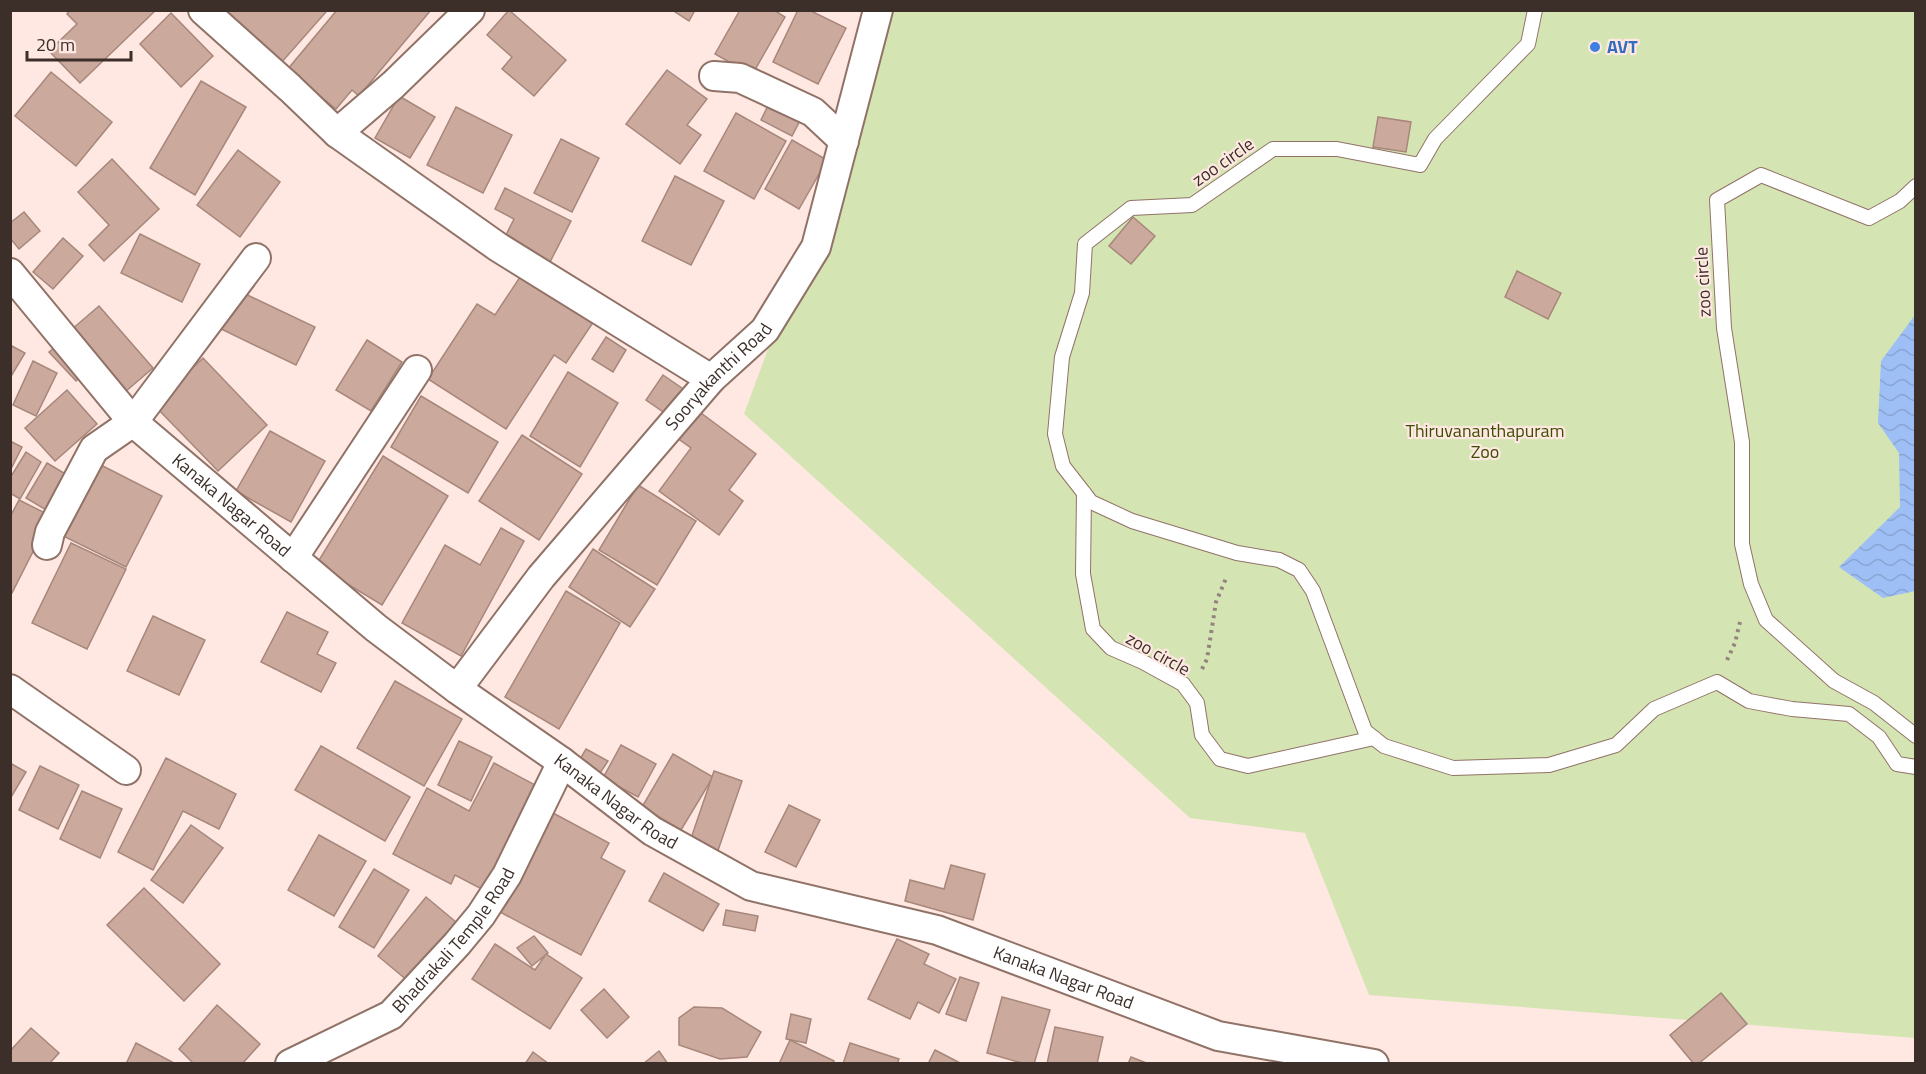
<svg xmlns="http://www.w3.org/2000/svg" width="1926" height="1074" font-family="'Titillium Web',sans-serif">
  <defs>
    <pattern id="water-waves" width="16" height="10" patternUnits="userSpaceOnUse" patternTransform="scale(1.5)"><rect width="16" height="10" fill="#9ebff6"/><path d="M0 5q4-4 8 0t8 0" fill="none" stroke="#89a4d3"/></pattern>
  </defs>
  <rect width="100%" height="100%" fill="#fee8e1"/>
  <polygon fill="#d4e5b3" points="893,11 1915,11 1915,1038 1369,995 1305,833 1190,818 744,414"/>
  <polygon fill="url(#water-waves)" points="1915,315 1915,591 1883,598 1839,567 1900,507 1899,453 1878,423 1881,361"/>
  <g fill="#cba99d" stroke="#a7877b" stroke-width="1.5">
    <polygon points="70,10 156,10 80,83 49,51 77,24 67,14"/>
    <polygon points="222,10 325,10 326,12 281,63"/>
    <polygon points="337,10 431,10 359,96 352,90 336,109 287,70"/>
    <polygon points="509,10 566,60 534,96 502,69 512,57 487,35"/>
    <polygon points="672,10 695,10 689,21"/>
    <polygon points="740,10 774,10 785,17 752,75 715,54"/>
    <polygon points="798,10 809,10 846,28 818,84 773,62"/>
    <polygon points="171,13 213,56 181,87 140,44"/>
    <polygon points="667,70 707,99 687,125 701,135 680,164 626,124"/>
    <polygon points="51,72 112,122 76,166 15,116"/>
    <polygon points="201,81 246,107 195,195 150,168"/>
    <polygon points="399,96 435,117 410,158 375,138"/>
    <polygon points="772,97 804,113 792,136 761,120"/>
    <polygon points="456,107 512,135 483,193 427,165"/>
    <polygon points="736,113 786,141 754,199 704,171"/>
    <polygon points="1378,117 1411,122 1406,152 1373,147"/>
    <polygon points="561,139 599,158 572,212 534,193"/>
    <polygon points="792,140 827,160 799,209 765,189"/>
    <polygon points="238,150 280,182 240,237 197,205"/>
    <polygon points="112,159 159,209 104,261 89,245 109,225 78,192"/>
    <polygon points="675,176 724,201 691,265 642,241"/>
    <polygon points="505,188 571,221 549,264 503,241 514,219 495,209"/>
    <polygon points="24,212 40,231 19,249 10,238 10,223"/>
    <polygon points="1133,217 1155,236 1131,264 1109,246"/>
    <polygon points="140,234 200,264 182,302 121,273"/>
    <polygon points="63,238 83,256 53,289 33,272"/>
    <polygon points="1517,271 1561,293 1548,319 1505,297"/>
    <polygon points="522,274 594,321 566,363 554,355 506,429 428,379 477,304 495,315"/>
    <polygon points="239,291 315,327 296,365 221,329"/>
    <polygon points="99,306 153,368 118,398 64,336"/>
    <polygon points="606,337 626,350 613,372 592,359"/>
    <polygon points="367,340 402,362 371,411 336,390"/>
    <polygon points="60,343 86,372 76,381 49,352"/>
    <polygon points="10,345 25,353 10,378"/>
    <polygon points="203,358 267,425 218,471 154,405"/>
    <polygon points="33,361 57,373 36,416 13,405"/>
    <polygon points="568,372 618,403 580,467 530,436"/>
    <polygon points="663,375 689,393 672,418 646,400"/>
    <polygon points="67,390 97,424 55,461 25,428"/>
    <polygon points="421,396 498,442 468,493 391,447"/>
    <polygon points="693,407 756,454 729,490 743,501 719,535 659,491 691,448 673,435"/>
    <polygon points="270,431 325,461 291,522 236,491"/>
    <polygon points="522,435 582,474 539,540 479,501"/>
    <polygon points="10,441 22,447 10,471"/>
    <polygon points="26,452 41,462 20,499 10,493 10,478"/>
    <polygon points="383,456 448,496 382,605 316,565"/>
    <polygon points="91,460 162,496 126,567 55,532"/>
    <polygon points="47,463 69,476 48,511 26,498"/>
    <polygon points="638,485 696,521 657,585 599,550"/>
    <polygon points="19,500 51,516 12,593 10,592 10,517"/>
    <polygon points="501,528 524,541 461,656 402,623 445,545 480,565"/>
    <polygon points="71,543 126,569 87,649 32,623"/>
    <polygon points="593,549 655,589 630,627 569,587"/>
    <polygon points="566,591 620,623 559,729 505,697"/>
    <polygon points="287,612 328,632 317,654 336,663 321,692 261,662"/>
    <polygon points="153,616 205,640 179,695 127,671"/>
    <polygon points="395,681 462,719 424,786 357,748"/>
    <polygon points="459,741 492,757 471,801 438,785"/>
    <polygon points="621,745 656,764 638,797 603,778"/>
    <polygon points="321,746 410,797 385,841 295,790"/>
    <polygon points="586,749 608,761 598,776 577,764"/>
    <polygon points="673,754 713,777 681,830 642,807"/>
    <polygon points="166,758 236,794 219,829 183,811 153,870 118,852"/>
    <polygon points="10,763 26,772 10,799"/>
    <polygon points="494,763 537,786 493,895 455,875 451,884 393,854 427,788 469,811"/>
    <polygon points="40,766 79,785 58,829 19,810"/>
    <polygon points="714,771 742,781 715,859 687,850"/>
    <polygon points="82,791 122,809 100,858 60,839"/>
    <polygon points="789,805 820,820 796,867 765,852"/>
    <polygon points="553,813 609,843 601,858 625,871 581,955 500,912"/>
    <polygon points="191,825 223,848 183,903 151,880"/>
    <polygon points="319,835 366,861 334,916 288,890"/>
    <polygon points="951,865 985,874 973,920 905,901 910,880 944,889"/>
    <polygon points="374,869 409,890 374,948 339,927"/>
    <polygon points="664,873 719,904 703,931 649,901"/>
    <polygon points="144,888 220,964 184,1001 107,925"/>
    <polygon points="426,897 456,922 408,981 378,956"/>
    <polygon points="726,910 758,916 755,931 723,925"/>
    <polygon points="534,936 548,953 532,966 517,948"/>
    <polygon points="897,939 929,954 924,964 956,979 939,1013 918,1002 910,1019 868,999"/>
    <polygon points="495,944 535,970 546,954 582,978 550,1029 472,979"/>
    <polygon points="960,977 979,983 966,1021 946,1014"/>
    <polygon points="604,989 629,1017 607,1038 581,1010"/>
    <polygon points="1721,993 1747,1024 1698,1064 1694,1064 1670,1035"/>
    <polygon points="1002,997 1050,1010 1034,1064 1025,1064 987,1053"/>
    <polygon points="217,1005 260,1044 242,1064 194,1064 179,1049"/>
    <polygon points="694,1007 722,1008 761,1032 747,1057 720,1059 679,1045 679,1018"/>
    <polygon points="791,1014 811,1019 806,1043 786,1039"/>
    <polygon points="1055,1027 1103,1037 1097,1064 1047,1064"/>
    <polygon points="31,1028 59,1053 49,1064 10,1064 10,1051"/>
    <polygon points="790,1040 834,1061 833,1064 779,1064"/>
    <polygon points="136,1043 174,1063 174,1064 126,1064"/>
    <polygon points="850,1043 899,1059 897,1064 843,1064"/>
    <polygon points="935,1050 962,1064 928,1064"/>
    <polygon points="659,1051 668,1064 643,1064"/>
    <polygon points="533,1052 549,1064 525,1064"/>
    <polygon points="1131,1057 1149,1064 1128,1064"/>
  </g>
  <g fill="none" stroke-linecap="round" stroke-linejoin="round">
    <g stroke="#917267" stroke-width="16">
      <g id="lane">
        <polyline points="1535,10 1528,44 1435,139 1420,165 1337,149 1273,149 1192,205 1131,208 1085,244 1082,293 1062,357 1055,434 1063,466 1091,502 1132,521 1237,553 1279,560 1299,570 1313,591 1365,731 1384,746 1453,768 1549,765 1616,745 1654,709 1717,682 1749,701 1792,709 1849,714 1879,737 1897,764 1916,767"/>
        <polyline points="1916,186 1900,201 1869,218 1761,175 1717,200 1724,328 1742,442 1742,544 1751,584 1766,620 1834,681 1874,703 1916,736"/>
        <polyline points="1084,493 1083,574 1093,629 1111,648 1143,662 1183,684 1197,703 1202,735 1220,759 1248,766 1374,738"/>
      </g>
    </g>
    <g stroke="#917267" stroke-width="32">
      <g id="street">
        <polyline points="203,10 290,88 337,133 498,247 711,379"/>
        <polyline points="714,76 740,78 813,112 844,141"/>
        <polyline points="337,133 393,85 470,10"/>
        <path id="s1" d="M10 273 133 422 376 628 457 689 562 762 652 831 751 886 937 930 1218 1036 1374 1064"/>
        <polyline points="47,545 50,532 94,449 133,422 256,258"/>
        <polyline points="293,558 417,370"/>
        <polyline points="10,689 126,770"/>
        <path id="s2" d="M457 689 541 577 711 379 765 330 816 247 878 10"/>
        <path id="s3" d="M290 1064 391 1015 457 944 481 915 507 875 562 762"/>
      </g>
    </g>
    <g stroke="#95837e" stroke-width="4" stroke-dasharray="3 4.5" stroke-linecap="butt">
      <polyline points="1727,660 1735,643 1740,622"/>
      <polyline points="1202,669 1207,659 1216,602 1227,576"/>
    </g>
    <use href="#lane" stroke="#fff" stroke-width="14"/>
    <use href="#street" stroke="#fff" stroke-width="28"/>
  </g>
  <circle fill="#3f7fe0" stroke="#fee8e1" stroke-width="2" cx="1595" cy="47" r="6"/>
  <g text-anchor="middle" stroke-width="4.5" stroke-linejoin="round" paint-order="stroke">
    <g font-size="18" font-weight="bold" fill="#366cbe" stroke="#fee8e1" text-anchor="start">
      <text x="1607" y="53">AVT</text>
    </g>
    <g font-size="18" fill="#3c2f2a" stroke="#fee8e1">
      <text transform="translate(1223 162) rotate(-35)" y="6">zoo circle</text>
      <text transform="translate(1703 282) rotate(-93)" y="6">zoo circle</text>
      <text dy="6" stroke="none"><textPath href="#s2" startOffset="408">Sooryakanthi Road</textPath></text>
      <text dy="6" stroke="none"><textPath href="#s1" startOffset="322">Kanaka Nagar Road</textPath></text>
      <text transform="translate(1158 654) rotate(29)" y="6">zoo circle</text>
      <text dy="6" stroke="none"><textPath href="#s1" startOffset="808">Kanaka Nagar Road</textPath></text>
      <text dy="6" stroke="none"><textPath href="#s3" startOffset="210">Bhadrakali Temple Road</textPath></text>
      <text dy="6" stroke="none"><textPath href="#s1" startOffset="1294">Kanaka Nagar Road</textPath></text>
    </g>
    <g font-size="18" fill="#3d4d04" stroke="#fee8e1">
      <text x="1485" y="437">Thiruvananthapuram<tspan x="1485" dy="21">Zoo</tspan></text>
    </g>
  </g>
  <rect width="1926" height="1074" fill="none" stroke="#3c2f2a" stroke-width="24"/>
  <path d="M27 51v9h104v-9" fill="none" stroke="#3c2f2a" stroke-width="3"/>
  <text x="36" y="51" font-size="18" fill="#3c2f2a" stroke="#fee8e1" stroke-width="4.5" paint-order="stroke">20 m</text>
</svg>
